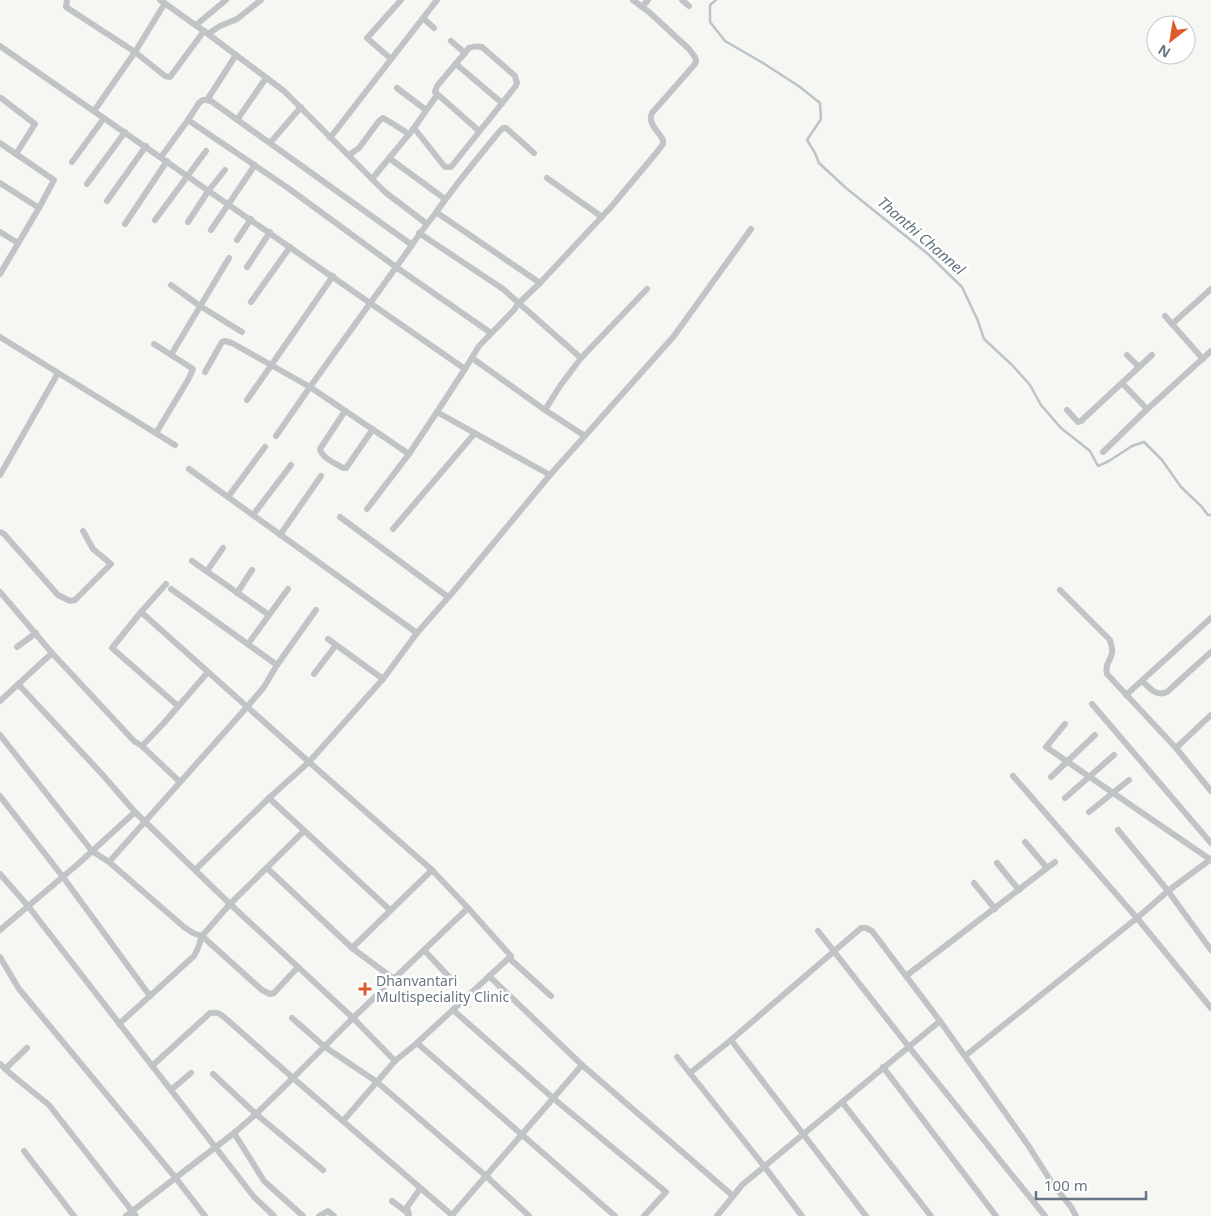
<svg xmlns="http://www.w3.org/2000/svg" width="1211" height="1216" font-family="'Noto Sans',sans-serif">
  <rect width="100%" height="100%" fill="#f6f6f3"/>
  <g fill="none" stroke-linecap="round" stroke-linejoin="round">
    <polyline stroke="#bac4c9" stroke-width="2.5" points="716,0 710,5 710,22 725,41 763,63 800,87 820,103 821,119 807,140 815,153 819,163 846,188 928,254 962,287 978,321 984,339 1012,365 1030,385 1041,405 1061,428 1090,451 1098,466 1109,461 1132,446 1144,442 1162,460 1181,487 1201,506 1208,515 1211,515"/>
    <g stroke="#c0c4c7" stroke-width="6">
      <polyline points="67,0 66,7 135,52 165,76 170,77 204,31"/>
      <polyline points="160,0 208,34 284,91 385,192 427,224"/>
      <polyline points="682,0 689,6"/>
      <polyline points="642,7 648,0"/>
      <polyline points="423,18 434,28"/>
      <polyline points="196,25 226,0"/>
      <polyline points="208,34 220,26 237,19 261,0"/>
      <polyline points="451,41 465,53"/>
      <polyline points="0,46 465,369 437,412 550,475 453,592 417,633 383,679 309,762 269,798 195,870"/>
      <polyline points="391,59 367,38 401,0"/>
      <polyline points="456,64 502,103"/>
      <polyline points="397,88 426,110"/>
      <polyline points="1,98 35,124 16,154"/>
      <polyline points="207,100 236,55"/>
      <polyline points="94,111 135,52 165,3"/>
      <polyline points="188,120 288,188 396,267 491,333"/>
      <polyline points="237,120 266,78"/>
      <path d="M414 128 445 167H451L515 87 517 83 515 76 482 47C477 46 474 46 469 48L437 86 435 92 479 131"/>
      <polyline points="330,138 437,0"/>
      <polyline points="0,143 54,180 39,208"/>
      <polyline points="270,143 301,107"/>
      <polyline points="349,155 359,148 379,121 383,118 390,122 409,134"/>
      <polyline points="161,157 188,120 199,103 203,100 207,100 211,101 412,245"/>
      <polyline points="389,158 445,199"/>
      <polyline points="72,162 104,118"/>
      <polyline points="547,178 602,217"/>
      <polyline points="372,179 414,128 437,95"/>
      <polyline points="0,183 39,208 0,274"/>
      <polyline points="87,184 125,132"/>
      <polyline points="107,201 146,146"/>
      <polyline points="436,212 540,283"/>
      <polyline points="155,220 206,151"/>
      <polyline points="188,222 209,190 225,170"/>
      <polyline points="125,224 167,161"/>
      <polyline points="211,230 255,165"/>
      <polyline points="0,232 18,243"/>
      <polyline points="419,233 503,289 581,358"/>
      <polyline points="237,240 251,219"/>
      <polyline points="247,267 270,232"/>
      <polyline points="171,285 200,306 242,332"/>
      <polyline points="251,302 290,247"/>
      <polyline points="1165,316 1203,359"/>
      <polyline points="1172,324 1211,289"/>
      <polyline points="0,337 175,445"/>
      <polyline points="154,344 193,369 188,380 156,433"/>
      <polyline points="171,355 229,258"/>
      <polyline points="1127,355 1139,367"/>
      <polyline points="472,358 545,410 585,436"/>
      <path d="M465 369 479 346 514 310 518 304 540 283 611 207 657 152 663 144V140C659 132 647 123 652 113L695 64 696 61 695 57 689 49 649 12 633 0"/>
      <polyline points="205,372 222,342 225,341 232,343 310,387 409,454"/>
      <polyline points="1122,383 1147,409"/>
      <polyline points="247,400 333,276"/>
      <polyline points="545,410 560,386 581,358 647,289"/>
      <polyline points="1067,410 1078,422 1081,421 1152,355"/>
      <path d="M345 411 320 449C322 458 335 463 343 468H346L373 429"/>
      <path d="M276 436 310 387 412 245C419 234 427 224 435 214 455 185 477 159 499 132L503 128H506L534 153"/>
      <polyline points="1103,452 1142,414 1211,351"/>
      <polyline points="189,469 417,633"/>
      <polyline points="0,475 58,373"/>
      <polyline points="550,475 674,336 751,229"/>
      <polyline points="228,497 265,447"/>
      <polyline points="367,509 409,454 437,412"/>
      <polyline points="253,515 291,465"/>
      <polyline points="340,517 448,597"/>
      <polyline points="393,529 475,433"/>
      <polyline points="0,532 4,534 58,595 70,601 75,600 111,564 93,549 83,531"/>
      <polyline points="280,535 321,476"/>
      <polyline points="192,561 269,615"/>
      <polyline points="207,571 223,548"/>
      <polyline points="166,584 141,612 112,648 178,706"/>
      <path d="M1060 590 1110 640C1111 644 1113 649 1112 653 1110 662 1105 663 1107 674L1176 748 1211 791"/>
      <polyline points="0,592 52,653 134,741 142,746 180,782"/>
      <polyline points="237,593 252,570"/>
      <polyline points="141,612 309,762 432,870 468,908 511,956 417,1043 395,1061 343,1121"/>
      <polyline points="328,639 383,679"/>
      <polyline points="248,644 288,589"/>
      <polyline points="17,647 36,633"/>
      <polyline points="277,665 316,610"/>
      <polyline points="314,674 336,645"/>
      <path d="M1142 681C1150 688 1156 697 1167 692L1211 652"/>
      <polyline points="18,684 101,773 135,812 230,904 353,1018 395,1061"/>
      <polyline points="1126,695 1211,618"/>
      <polyline points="0,701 52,653"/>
      <polyline points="1092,704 1211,843"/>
      <polyline points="1065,724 1046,747 1211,860"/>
      <polyline points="0,735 92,851 109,862"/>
      <polyline points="142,746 163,724 208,672"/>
      <polyline points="1176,748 1211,715"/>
      <polyline points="1013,776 1137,918 1211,1008"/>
      <polyline points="1051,777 1095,735"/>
      <polyline points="0,796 63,877 150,996"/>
      <polyline points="269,798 390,910"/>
      <polyline points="1065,798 1114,755"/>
      <polyline points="1089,812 1129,780"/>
      <polyline points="1118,830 1168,891 1211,950"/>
      <polyline points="1025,842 1047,868"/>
      <polyline points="997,863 1019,890"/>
      <polyline points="267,868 352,948 394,979"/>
      <polyline points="0,874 28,906 254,1197 274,1216"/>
      <polyline points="974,883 995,909"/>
      <polyline points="0,930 78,864 135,812"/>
      <polyline points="818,931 909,1047 1045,1216"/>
      <polyline points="352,948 432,870"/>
      <polyline points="424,950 453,981"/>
      <polyline points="0,957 19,989 175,1177 205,1216"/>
      <polyline points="509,958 551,996"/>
      <polyline points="298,967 274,993 270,994 262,990 202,936 230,904 304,831"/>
      <polyline points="906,976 1055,862"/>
      <polyline points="453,1010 553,1098 666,1192 644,1216"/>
      <polyline points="292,1018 325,1047 377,1082 486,1176 529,1216"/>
      <polyline points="119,1024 194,956 198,948 202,936 193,933 184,927 109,862 247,707 264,687 277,665 171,589"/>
      <polyline points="731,1040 866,1216"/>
      <polyline points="417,1043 615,1216"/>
      <polyline points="965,1056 1137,918 1168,891 1211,859"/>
      <polyline points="677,1057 764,1166 802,1216"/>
      <polyline points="0,1064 12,1075 49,1105 136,1216"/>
      <polyline points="582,1065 733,1196"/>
      <path d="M152 1066 210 1013C216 1012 219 1013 224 1017L293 1078 353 1018 468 908"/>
      <polyline points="883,1067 996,1216"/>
      <polyline points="5,1069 27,1048"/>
      <polyline points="690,1073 731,1040 861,928 866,928 872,931 940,1021"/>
      <polyline points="213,1074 256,1114 234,1133"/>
      <polyline points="171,1090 191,1073"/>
      <polyline points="842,1102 931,1216"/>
      <polyline points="24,1151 74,1216"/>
      <polyline points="323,1170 256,1114 293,1078 453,1216"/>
      <polyline points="392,1201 408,1213"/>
      <polyline points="452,1215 582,1065 489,976"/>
      <polyline points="126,1216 234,1133 264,1181 303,1216"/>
      <polyline points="319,1216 328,1211 334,1216"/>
      <polyline points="408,1216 409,1214 407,1207 420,1189"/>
      <polyline points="717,1216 742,1185 940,1021 1028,1145 1052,1183 1071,1207 1076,1216"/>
    </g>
  </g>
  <path fill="#de5a2b" stroke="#fff" stroke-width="2" d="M362.5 981.5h5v5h5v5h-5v5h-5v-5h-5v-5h5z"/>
  <g text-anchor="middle" stroke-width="5" stroke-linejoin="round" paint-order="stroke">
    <g font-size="14" fill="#667683" stroke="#fff" text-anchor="start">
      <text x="376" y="986">Dhanvantari<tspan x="376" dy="16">Multispeciality Clinic</tspan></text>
    </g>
    <g font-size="15" font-style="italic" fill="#627780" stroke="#fff">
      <text transform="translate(921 236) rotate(41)" y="5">Thanthi Channel</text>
    </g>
  </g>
  <g transform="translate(1171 40) rotate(211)"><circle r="24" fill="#ffffff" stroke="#c2c8cd"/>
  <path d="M0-4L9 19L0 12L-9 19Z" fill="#de5a2b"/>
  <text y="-8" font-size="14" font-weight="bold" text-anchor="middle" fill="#667683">N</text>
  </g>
  <path d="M1036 1191v8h110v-8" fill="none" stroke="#667683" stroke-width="2.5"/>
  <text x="1044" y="1191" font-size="15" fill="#667683" stroke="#ffffff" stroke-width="4" paint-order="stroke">100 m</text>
</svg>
